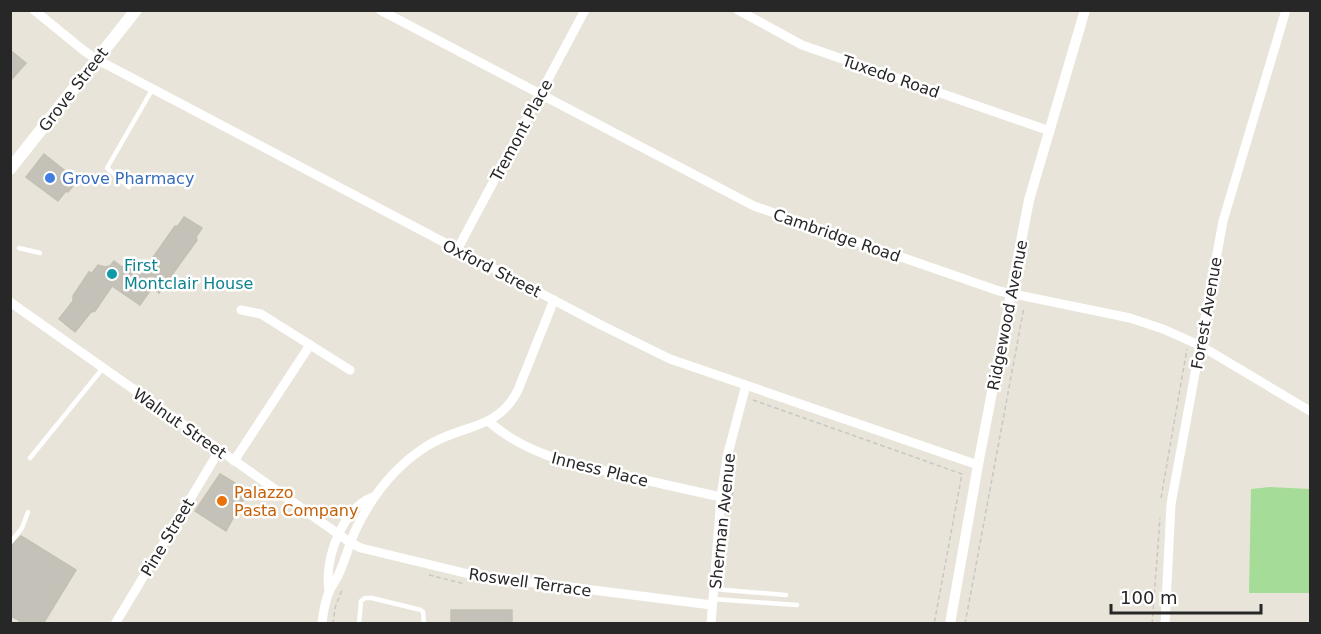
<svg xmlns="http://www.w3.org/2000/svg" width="1321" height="634" font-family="'DejaVu Sans',sans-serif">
  <rect width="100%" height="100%" fill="#e9e4d9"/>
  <polygon fill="#a5dc98" points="1270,487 1310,489 1310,593 1249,593 1251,489"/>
  <g fill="#c4c1b9" stroke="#c3c0b3" stroke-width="1.5">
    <polygon points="10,50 26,63 10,81"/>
    <polygon points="44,154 73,177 73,179 76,182 68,192 66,191 58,201 26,177"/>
    <polygon points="184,217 202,228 196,237 197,240 159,293 152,288 140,305 112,286 95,311 91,312 75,332 59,319 73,301 73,296 89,272 92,273 98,265 105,267 110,266 114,261 122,267 126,266 140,276 175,226 178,226"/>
    <polygon points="220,474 248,491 226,531 195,511"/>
    <polygon points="21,536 76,570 43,624 19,624 20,621 10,615 10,547"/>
    <rect x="451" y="610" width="61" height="14"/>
  </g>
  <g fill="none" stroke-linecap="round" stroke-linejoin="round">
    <g stroke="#c7c7c7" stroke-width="1.5" stroke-dasharray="4.5 3" stroke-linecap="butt">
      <polyline points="753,400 962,474 934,624"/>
      <polyline points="1161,498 1187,349"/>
      <polyline points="730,512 733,490"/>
      <polyline points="429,575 465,584"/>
      <polyline points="333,624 335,608 342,590"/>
      <polyline points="965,624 1024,307"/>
      <polyline points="1152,624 1160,518"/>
    </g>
    <g stroke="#fff" stroke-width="4.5">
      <polyline points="129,187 107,168 152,90"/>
      <polyline points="19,248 40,253"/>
      <polyline points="30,458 103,368"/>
      <polyline points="10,543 22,528 28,512"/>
      <polyline points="714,589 786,595"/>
      <polyline points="713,599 797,605"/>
      <polyline points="359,624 361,601 365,598 372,598 421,610 423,612 424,624"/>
    </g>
    <g stroke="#fff" stroke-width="9">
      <polyline points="34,10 83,50 96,59 601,325 670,359 978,465"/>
      <polyline points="380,10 754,206 999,291 1130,318 1163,329 1201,346 1310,411"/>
      <polyline points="738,10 802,45 1050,131"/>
      <polyline points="457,250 585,10"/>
      <polyline points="10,302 351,543 361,548 473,575 712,605"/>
      <polyline points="241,310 261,314 350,370"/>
      <path d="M488 421C528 456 572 463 622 475 655 482 688 490 721 497"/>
      <polyline points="234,461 310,345"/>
      <path d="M329 591C324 559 342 509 373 497"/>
      <polyline points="115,624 219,451"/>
      <path d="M322 624C323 613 325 602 329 592 331 586 335 582 338 576 345 561 349 544 356 529 372 496 395 466 427 446 460 424 497 432 518 390L554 300"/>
      <polyline points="711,624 721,497 727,457 746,385"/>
      <polyline points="1165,624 1171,504 1223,221 1286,10"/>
    </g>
    <polyline stroke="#fff" stroke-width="10" points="950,624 978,465 1029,200 1085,10"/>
    <polyline stroke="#fff" stroke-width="12" points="10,169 136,10"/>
  </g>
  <circle fill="#3f7fe0" stroke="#fff" stroke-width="2" cx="50" cy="178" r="6"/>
  <circle fill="#0f9aa8" stroke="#fff" stroke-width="2" cx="112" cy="274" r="6"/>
  <circle fill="#e8710a" stroke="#fff" stroke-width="2" cx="222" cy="501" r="6"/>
  <g text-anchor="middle" stroke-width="5" stroke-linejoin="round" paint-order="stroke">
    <g font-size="16" fill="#272727" stroke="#fff">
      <text transform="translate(891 76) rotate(19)" y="6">Tuxedo Road</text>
      <text transform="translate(73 89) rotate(-52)" y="6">Grove Street</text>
      <text transform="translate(521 130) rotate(-62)" y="6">Tremont Place</text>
      <text transform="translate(837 235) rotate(19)" y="6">Cambridge Road</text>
      <text transform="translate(492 268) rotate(27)" y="6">Oxford Street</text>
      <text transform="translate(1206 313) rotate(-80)" y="6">Forest Avenue</text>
      <text transform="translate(1007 315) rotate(-79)" y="6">Ridgewood Avenue</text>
      <text transform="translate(180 423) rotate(35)" y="6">Walnut Street</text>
      <text transform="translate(600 469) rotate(14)" y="6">Inness Place</text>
      <text transform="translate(722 521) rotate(-84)" y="6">Sherman Avenue</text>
      <text transform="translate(167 537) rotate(-59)" y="6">Pine Street</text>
      <text transform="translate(530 582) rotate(8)" y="6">Roswell Terrace</text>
    </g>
    <g font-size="16" fill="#366cbe" stroke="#fff" text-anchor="start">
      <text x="62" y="184">Grove Pharmacy</text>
    </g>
    <g font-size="16" fill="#0d838f" stroke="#fff" text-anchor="start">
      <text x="124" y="271">First<tspan x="124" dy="18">Montclair House</tspan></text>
    </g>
    <g font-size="16" fill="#c56008" stroke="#fff" text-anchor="start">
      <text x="234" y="498">Palazzo<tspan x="234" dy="18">Pasta Company</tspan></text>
    </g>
  </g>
  <rect width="1321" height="634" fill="none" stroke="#272727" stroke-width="24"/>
  <path d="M1111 604v9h150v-9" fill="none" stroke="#272727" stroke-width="3"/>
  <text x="1120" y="604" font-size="18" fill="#272727" stroke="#ffffff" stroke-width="4.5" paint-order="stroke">100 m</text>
</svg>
